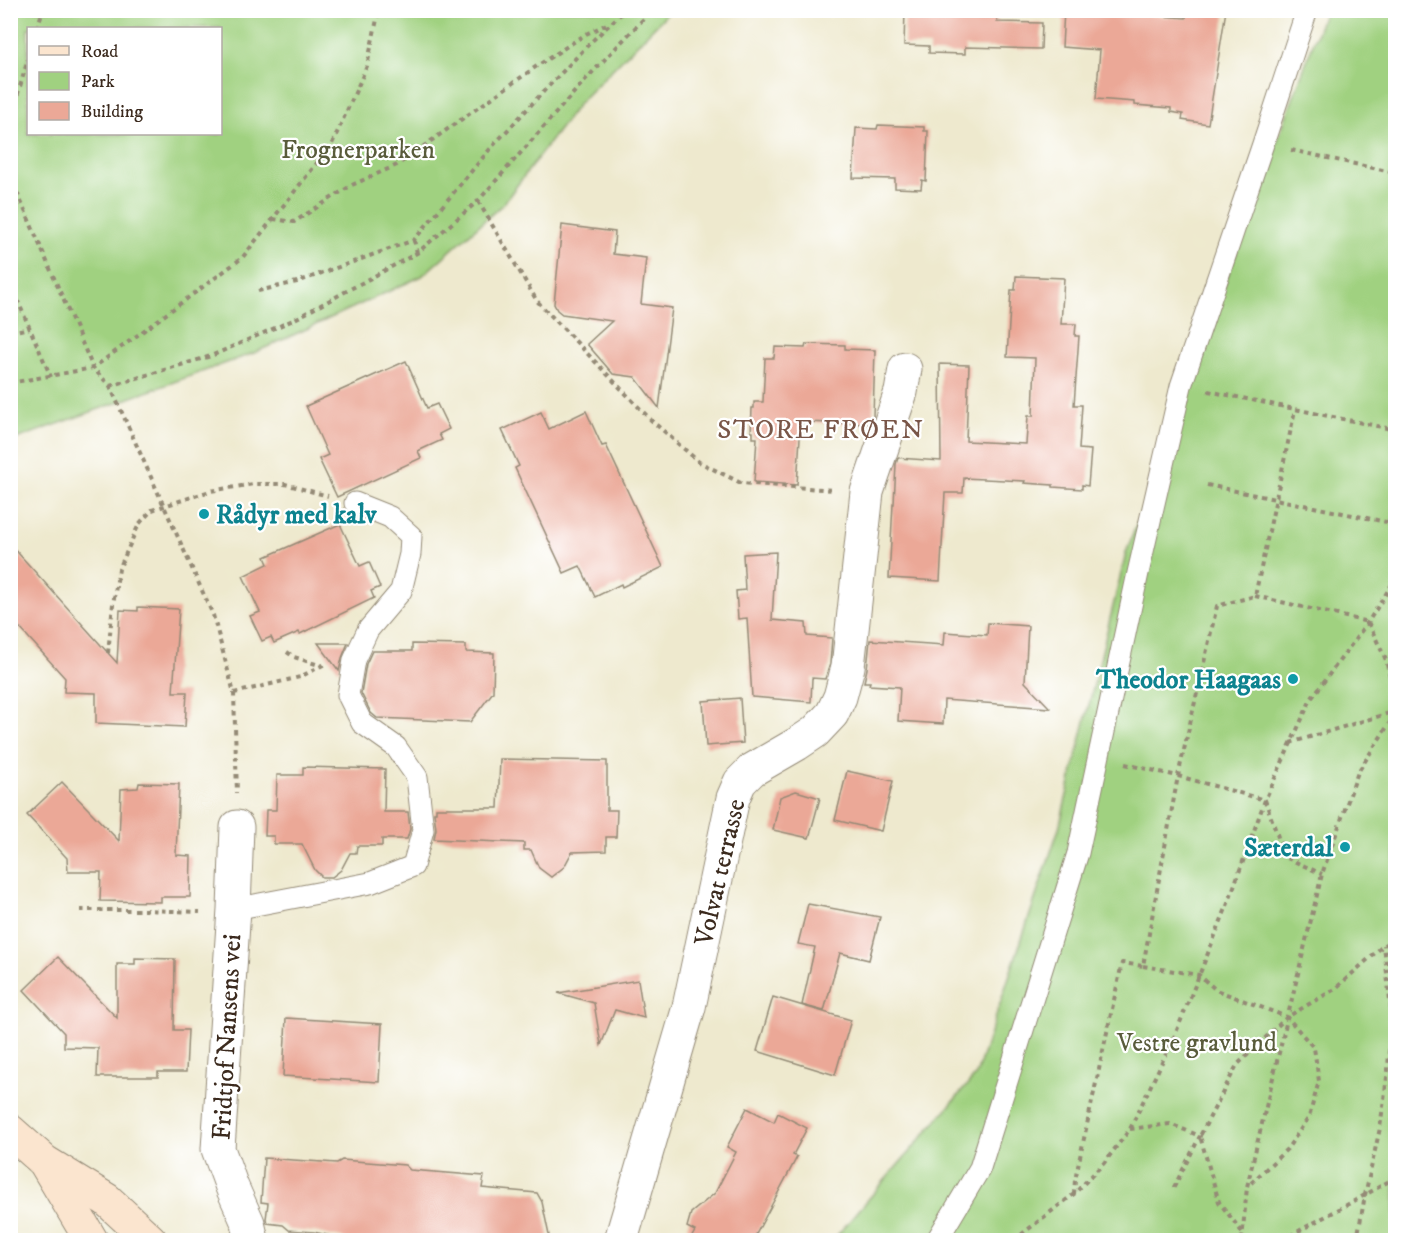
<svg xmlns="http://www.w3.org/2000/svg" width="1406" height="1251" font-family="'IM FELL DW Pica',serif">
  <rect width="100%" height="100%" fill="#fff"/>
  <filter id="ink" filterUnits="userSpaceOnUse"><feTurbulence type="fractalNoise" baseFrequency=".0167" numOctaves="2"/><feDisplacementMap in="SourceGraphic" scale="12" xChannelSelector="R" yChannelSelector="G"/><feConvolveMatrix kernelMatrix="1 2 1 2 8 2 1 2 1" color-interpolation-filters="sRGB"/></filter>
  <filter id="wash" filterUnits="userSpaceOnUse"><feTurbulence type="fractalNoise" baseFrequency=".008" numOctaves="4" result="noise"/><feDisplacementMap in="SourceGraphic" scale="24" xChannelSelector="R" yChannelSelector="G"/><feGaussianBlur stdDeviation="1.35" result="paint"/><feColorMatrix in="noise" values="0 0 0 0 0 0 0 0 0 0 0 0 0 0 0 0 0 1.4 0 .05"/><feComposite in="paint" operator="in"/></filter>
  <g filter="url(#wash)">
    <rect width="100%" height="100%" fill="#eee9ce"/>
    <g fill="#a0d180" stroke="#6e7e4f" stroke-width="1.5" fill-rule="evenodd">
      <path d="M11 10H670V11L580 102 503 204 422 276 254 353 11 441ZM28 28H220V134H28Z"/>
      <polygon points="1325,11 1395,11 1395,1240 833,1240 976,1075 1059,828 1126,553"/>
    </g>
    <g id="blocks">
      <g fill="#eba897">
        <polygon points="905,10 997,10 997,22 1042,23 1041,49 965,47 965,54 929,53 929,46 904,45"/>
        <polygon points="1064,10 1108,10 1108,12 1186,18 1187,10 1226,10 1208,124 1182,120 1183,114 1171,112 1171,108 1135,105 1135,102 1096,99 1100,50 1062,47"/>
        <polygon points="878,125 924,127 924,131 928,131 926,181 922,180 921,189 895,188 895,179 853,178 856,128 877,129"/>
        <polygon points="562,225 615,232 613,254 646,258 641,304 672,308 659,408 635,377 613,374 587,344 612,321 562,314 557,310 554,304"/>
        <polygon points="1016,276 1064,278 1061,324 1076,324 1075,336 1079,336 1074,405 1082,405 1079,449 1091,450 1088,486 1082,485 1082,489 1053,487 1053,485 1024,483 1025,481 964,478 963,493 945,493 940,581 889,578 893,504 894,504 896,464 898,458 941,461 940,364 969,365 966,441 1026,444 1028,416 1033,416 1035,358 1007,357 1011,290 1015,290"/>
        <polygon points="806,344 845,345 845,349 875,350 873,417 870,424 801,422 797,485 754,482 757,438 753,438 753,432 751,432 752,408 754,408 754,402 763,402 765,358 774,358 775,347 805,348"/>
        <polygon points="406,361 427,408 437,404 449,429 439,434 442,440 418,451 421,458 337,497 319,459 328,455 306,406"/>
        <polygon points="586,411 602,446 606,445 663,567 622,587 621,584 595,597 580,566 564,573 515,468 519,466 502,430 541,412 549,429"/>
        <polygon points="340,524 360,566 369,562 380,587 371,591 374,598 300,634 299,632 274,643 271,637 262,641 250,616 260,612 243,576 268,564 265,557"/>
        <polygon points="10,544 117,663 120,610 138,611 138,607 179,609 173,692 187,692 185,727 96,723 96,693 64,692 65,678 10,617"/>
        <polygon points="776,552 772,620 806,623 807,636 832,638 830,664 825,679 812,678 811,702 752,697 747,618 738,619 736,591 745,590 743,554"/>
        <polygon points="988,623 1028,626 1025,682 1050,708 944,700 943,724 898,721 900,687 869,685 870,682 864,682 867,669 870,640 944,645 945,632 987,635"/>
        <polygon points="318,643 348,643 342,658 339,671"/>
        <polygon points="412,644 466,645 466,652 494,653 493,692 470,722 377,718 371,713 361,693 366,664 372,651 412,651"/>
        <polygon points="740,698 743,743 706,746 703,701"/>
        <polygon points="500,759 607,761 607,810 617,810 616,837 606,837 606,851 572,852 564,867 551,877 539,868 531,850 524,850 524,843 434,839 436,829 434,812 436,812 436,808 498,808"/>
        <polygon points="303,767 385,769 384,812 408,812 410,829 407,839 382,839 382,846 357,846 356,853 350,853 341,870 332,877 322,877 315,870 302,844 274,844 274,836 265,836 266,810 276,810 277,775 303,775"/>
        <polygon points="847,771 893,781 881,831 835,820"/>
        <polygon points="62,782 119,841 121,789 138,788 139,783 179,784 176,855 191,856 190,897 161,897 161,902 100,901 101,872 68,872 67,858 27,815"/>
        <polygon points="796,791 820,798 809,838 773,830 780,797"/>
        <polygon points="808,904 880,917 869,960 840,953 824,1011 802,1005 815,947 798,944"/>
        <polygon points="58,957 117,1018 117,964 135,964 135,958 175,959 174,1030 188,1030 186,1072 158,1072 158,1077 97,1077 98,1048 64,1047 64,1033 24,990"/>
        <polygon points="638,980 644,1018 615,1010 601,1045 594,1003 558,993"/>
        <polygon points="773,997 851,1020 835,1075 757,1051"/>
        <polygon points="286,1018 382,1024 379,1082 283,1076"/>
        <polygon points="747,1108 774,1122 778,1113 807,1128 793,1155 797,1157 753,1240 690,1240 695,1231 687,1227 691,1213 715,1193 736,1152 727,1147"/>
        <polygon points="264,1158 337,1163 342,1160 405,1165 410,1170 484,1176 482,1188 537,1193 542,1202 550,1240 349,1240 314,1232 289,1230 283,1225 267,1223 266,1219 268,1203 261,1202"/>
      </g>
    </g>
  </g>
  <g filter="url(#ink)">
    <use href="#blocks" fill-opacity="0" stroke="#948a76" stroke-width="1.5"/>
    <g fill="none" stroke-linecap="round" stroke-linejoin="round">
      <g stroke="#948a76" stroke-width="23">
        <g id="lane">
          <polyline points="234,909 370,883 413,866 423,830 417,777 396,747 362,723 348,695 354,660 368,630 401,591 410,554 411,536 390,517 355,503"/>
          <polyline points="937,1240 980,1168 1078,853 1138,573 1181,386 1263,144 1307,10"/>
        </g>
      </g>
      <g stroke="#948a76" stroke-width="35">
        <g id="street">
          <polyline points="237,827 234,909 218,1149 232,1187 248,1223 252,1240"/>
          <polyline points="621,1240 689,1007 733,798 740,782 752,770 797,744 815,732 832,714 840,697 848,667 867,492 901,392 905,369"/>
        </g>
      </g>
      <g stroke="#948a76" stroke-width="35">
        <g id="secondary">
          <polyline points="10,1131 45,1162 107,1200 150,1240"/>
          <polyline points="46,1164 91,1240"/>
        </g>
      </g>
      <g stroke="#948a76" stroke-width="4" stroke-dasharray="4.5 4.5" stroke-linecap="butt">
        <polyline points="37,28 43,10"/>
        <polyline points="10,121 28,59"/>
        <polyline points="1291,150 1396,173"/>
        <polyline points="10,176 93,368 242,258 332,144 367,66 379,10"/>
        <polyline points="478,201 537,301 651,420 699,462 741,483 834,490"/>
        <polyline points="273,219 294,222 352,185 397,165 537,66 586,34 609,23"/>
        <polyline points="414,240 417,253"/>
        <polyline points="10,283 51,377"/>
        <polyline points="258,291 297,282 414,240 490,149 545,90 591,42 625,10"/>
        <polyline points="10,332 30,328"/>
        <polyline points="10,383 93,368 110,386 213,615 234,693 237,793"/>
        <polyline points="110,386 211,356 293,320 417,253 478,201 586,79 652,10"/>
        <polyline points="1208,391 1396,430"/>
        <polyline points="1207,485 1396,524"/>
        <polyline points="1255,596 1368,622 1386,660 1396,703"/>
        <polyline points="287,652 294,657 322,666"/>
        <polyline points="108,653 113,604 119,569 139,524 152,510 210,491 254,484 285,484 328,496"/>
        <polyline points="234,693 300,677 325,664"/>
        <polyline points="1290,743 1396,711"/>
        <polyline points="1125,764 1178,776 1265,800 1285,857 1322,874"/>
        <polyline points="80,910 145,910 200,912"/>
        <polyline points="1143,966 1199,975 1216,990 1287,1017 1314,1048 1319,1081 1309,1117 1287,1149 1248,1186"/>
        <polyline points="1130,1129 1170,1124 1200,1136 1172,1191"/>
        <polyline points="1074,1194 1075,1180 1122,963 1143,966 1178,776 1217,606 1255,596 1295,410"/>
        <polyline points="1242,1232 1219,1202 1200,1136 1237,1065 1287,1017 1335,989 1384,945 1396,938"/>
        <polyline points="1014,1240 1074,1194 1104,1163 1130,1129 1175,1035 1227,906 1265,800 1311,699 1368,622 1396,578"/>
        <polyline points="1242,1240 1247,1187 1252,1165 1322,874 1358,772 1396,713"/>
        <polyline points="1282,1240 1365,1195 1396,1177"/>
        <polyline points="1357,1240 1365,1195 1380,1128 1388,1070 1391,1011 1384,945"/>
      </g>
      <use href="#lane" stroke="#fff" stroke-width="21"/>
      <use href="#street" stroke="#fff" stroke-width="33"/>
      <use href="#secondary" stroke="#fbe5cf" stroke-width="33"/>
    </g>
  </g>
  <g fill="#0f9aa8" stroke="#fff" stroke-width="2">
    <circle cx="204" cy="514" r="6"/>
    <circle cx="1293" cy="679" r="6"/>
    <circle cx="1345" cy="847" r="6"/>
  </g>
  <g text-anchor="middle" stroke-width="4.5" stroke-linejoin="round" paint-order="stroke">
    <g font-size="26" fill="#595c3b" stroke="#fff">
      <text x="358" y="158">Frognerparken</text>
      <text x="1197" y="1051">Vestre gravlund</text>
    </g>
    <g font-size="26" font-weight="bold" fill="#0d838f" stroke="#fff" text-anchor="end">
      <text x="216" y="523" text-anchor="start">Rådyr med kalv</text>
      <text x="1281" y="688">Theodor Haagaas</text>
      <text x="1333" y="856">Sæterdal</text>
    </g>
    <g font-size="26" fill="#3b2a1e" stroke="#fff">
      <text transform="translate(719 872) rotate(-77)" y="9">Volvat terrasse</text>
      <text transform="translate(226 1037) rotate(-87)" y="9">Fridtjof Nansens vei</text>
    </g>
    <g font-size="27" letter-spacing="1.5" fill="#795648" stroke="#fff">
      <text x="821" y="438">STORE FRØEN</text>
    </g>
  </g>
  <rect width="1406" height="1251" fill="none" stroke="#fff" stroke-width="36"/>
  <rect x="27" y="27" width="195" height="108" fill="#ffffff" stroke="#b1aaa5" stroke-width="1.5"/>
  <rect x="39" y="46" width="30" height="9" fill="#fbe5cf" stroke="#b1aaa5" stroke-width="1.5"/>
  <text x="81" y="57" font-size="18" fill="#3b2a1e">Road</text>
  <rect x="39" y="72" width="30" height="18" fill="#a0d180" stroke="#b1aaa5" stroke-width="1.5"/>
  <text x="81" y="87" font-size="18" fill="#3b2a1e">Park</text>
  <rect x="39" y="102" width="30" height="18" fill="#eba897" stroke="#b1aaa5" stroke-width="1.5"/>
  <text x="81" y="117" font-size="18" fill="#3b2a1e">Building</text>
</svg>
